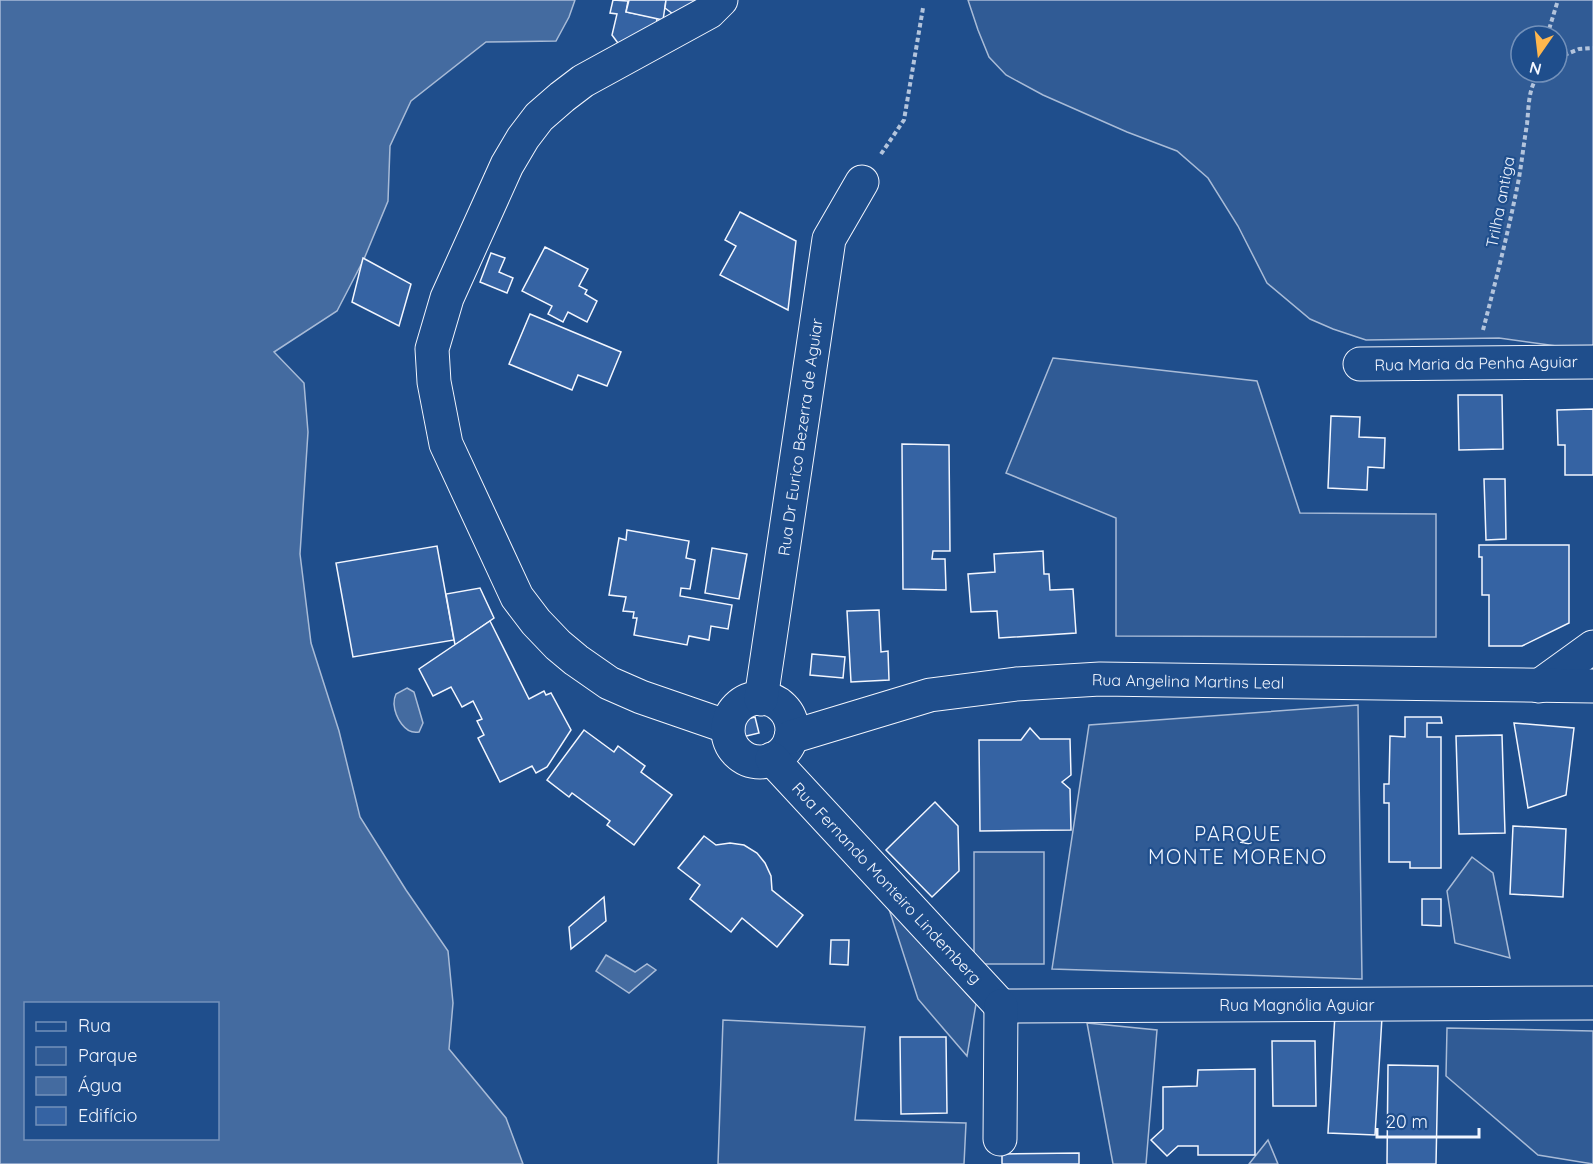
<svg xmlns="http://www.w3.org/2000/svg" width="1593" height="1164" font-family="Quicksand,sans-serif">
  <rect width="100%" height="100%" fill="#1f4e8c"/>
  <g fill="#305b95" stroke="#a8bbd7" stroke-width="1.5" fill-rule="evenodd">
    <path d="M968 0H1593V351L1499 338 1366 340 1333 329 1310 319 1267 283 1238 226 1208 178 1177 151 1127 132 1043 95 1006 75 989 57 978 30ZM1521 36H1557V72H1521Z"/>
    <polygon points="1053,358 1257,381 1300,513 1436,514 1436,637 1116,636 1116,518 1006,473"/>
    <polygon points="1358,705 1362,979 1052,969 1089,725"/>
    <rect x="974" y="852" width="70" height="112"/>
    <polygon points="1472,857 1493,873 1510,958 1455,943 1447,891"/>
    <polygon points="888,906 976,1004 967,1056 918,999"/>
    <polygon points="723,1020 865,1027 855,1120 966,1123 964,1164 718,1164"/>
    <polygon points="1087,1023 1157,1030 1146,1164 1113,1164"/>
    <polygon points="1447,1028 1593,1031 1593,1164 1538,1155 1446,1076"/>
    <polygon points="1268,1140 1278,1164 1249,1164"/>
  </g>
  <g fill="#446ba0" stroke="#a8bbd7" stroke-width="1.5" fill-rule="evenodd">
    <path d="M0 0H575L569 17 556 41 486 42 411 101 390 146 388 201 364 259 337 311 274 352 304 383 308 432 300 554 311 643 339 731 360 817 406 890 448 951 453 1003 449 1049 506 1118 523 1164H0ZM26 1004H218V1138H26Z"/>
    <path d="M407 688 414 692 423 723 419 732C405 735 395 717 394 704 394 702 395 696 396 694Z"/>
    <polygon points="606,955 635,972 647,964 656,970 629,993 596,971"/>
  </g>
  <g fill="#3563a3" stroke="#f2f6ff" stroke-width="1.5">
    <polygon points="613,0 628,1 626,12 657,18 656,30 623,50 612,35 617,14 610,13"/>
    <polygon points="629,0 666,0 663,20 626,12"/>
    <polygon points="666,0 700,0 677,17 665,8"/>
    <polygon points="740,212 796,241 788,310 720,275 736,246 725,240"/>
    <polygon points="545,247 588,269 579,286 587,290 585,294 597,301 587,322 568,312 563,322 548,314 552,306 522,291"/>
    <polygon points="491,253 505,258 499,272 513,278 507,293 480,282"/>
    <polygon points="363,258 411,284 399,326 352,302"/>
    <polygon points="530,314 621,352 607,386 578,375 572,390 509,364"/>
    <polygon points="1458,395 1502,395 1503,449 1459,450"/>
    <polygon points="1593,409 1593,475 1565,475 1565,445 1558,445 1557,410"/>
    <polygon points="1331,416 1360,417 1359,437 1385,438 1384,468 1368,467 1367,490 1328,488"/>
    <polygon points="902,444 949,445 950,551 933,551 932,559 945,559 946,590 903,589"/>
    <polygon points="1484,479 1505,479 1506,539 1486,540"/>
    <polygon points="627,530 689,541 686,558 695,560 690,589 681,588 680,596 732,605 728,629 711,626 709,640 689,636 687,645 634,635 637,618 633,618 634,612 623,611 626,597 609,595 619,538 626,540"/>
    <polygon points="1479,545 1569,545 1569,623 1522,646 1489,646 1489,595 1482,595 1482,557 1479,557"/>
    <polygon points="437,546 454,640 353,657 336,563"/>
    <polygon points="712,548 747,554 739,599 705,593"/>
    <polygon points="1043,551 1044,574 1049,574 1050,590 1073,589 1076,633 999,638 997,611 971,612 968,574 995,572 994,554"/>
    <polygon points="480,588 494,618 455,645 446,594"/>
    <polygon points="879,610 881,652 888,651 889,680 851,682 847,611"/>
    <polygon points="490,621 529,699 544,691 546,695 551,693 571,730 547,767 536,773 532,766 500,782 478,738 484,735 477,721 482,719 473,701 462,707 451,687 433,696 419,669"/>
    <polygon points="812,654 845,657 843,678 810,675"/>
    <polygon points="755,717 759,733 742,737 739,721"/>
    <polygon points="1405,717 1441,717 1442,723 1427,723 1427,737 1441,737 1441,868 1410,868 1410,862 1389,862 1389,803 1384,803 1384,784 1389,784 1390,736 1405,737"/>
    <polygon points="1514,723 1574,728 1566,795 1528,808"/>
    <polygon points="1030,728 1040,739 1070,739 1071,775 1062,782 1070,789 1071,830 980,831 979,740 1021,740"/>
    <polygon points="584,730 614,752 618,746 645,766 641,772 672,795 634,845 607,825 610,821 572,793 569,797 547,780"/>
    <polygon points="1502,735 1505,833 1459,834 1456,736"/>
    <polygon points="935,802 958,826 959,871 932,897 886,850"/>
    <polygon points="1513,826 1566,829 1563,897 1510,894"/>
    <polygon points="704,836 716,845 730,843 744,845 757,853 765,863 771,876 772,890 803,915 777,947 742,918 731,932 690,899 700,885 678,868"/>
    <polygon points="604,897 606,921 571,949 569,927"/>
    <polygon points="1422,899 1441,899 1441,926 1422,925"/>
    <polygon points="831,940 849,940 848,965 830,964"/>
    <polygon points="1335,1014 1382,1017 1375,1135 1328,1133"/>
    <polygon points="900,1037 946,1037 947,1113 901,1114"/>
    <polygon points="1272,1041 1315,1041 1316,1106 1273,1106"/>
    <polygon points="1388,1065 1438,1066 1436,1164 1387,1164"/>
    <polygon points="1255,1069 1255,1155 1198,1155 1198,1146 1178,1146 1167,1156 1151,1140 1163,1129 1163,1087 1197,1086 1198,1070"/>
    <polygon points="1079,1153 1079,1164 1002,1164 1002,1154"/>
  </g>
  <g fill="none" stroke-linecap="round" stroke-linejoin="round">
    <g stroke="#f2f6ff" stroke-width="35">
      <g id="minor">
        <polyline points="721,0 709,12 583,81 562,97 539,117 523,138 507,165 447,298 432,349 434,382 446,444 517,597 536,622 558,645 576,660 609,683 641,697 728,727"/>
        <polyline points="1360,364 1593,362"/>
        <polyline points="1539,686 1593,647"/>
        <circle cx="760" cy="730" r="32"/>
        <polyline points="761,699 829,239 862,182"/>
        <polyline points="791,737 930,695 1016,684 1100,679 1593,686"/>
        <polyline points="772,759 1001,1006"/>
        <polyline points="1001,1006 1593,1003"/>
        <polyline points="1000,1139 1001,1006"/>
      </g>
    </g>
    <g stroke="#b3c4dc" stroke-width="4" stroke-dasharray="4.5 3" stroke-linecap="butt">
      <polyline points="1547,36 1558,0"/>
      <polyline points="1557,58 1579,49 1593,48"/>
      <polyline points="881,154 904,120 923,8"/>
      <path d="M1483 330C1496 280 1509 229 1519 178 1522 160 1524 142 1527 124 1529 105 1528 86 1541 72"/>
    </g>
    <use href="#minor" stroke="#1f4e8c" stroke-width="33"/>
  </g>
  <g text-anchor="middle" stroke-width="4.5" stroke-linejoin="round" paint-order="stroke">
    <g font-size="16" fill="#f2f6ff" stroke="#1f4e8c">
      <text transform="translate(1500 202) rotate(-79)" y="6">Trilha antiga</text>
      <text transform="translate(1476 363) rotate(-1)" y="6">Rua Maria da Penha Aguiar</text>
      <text transform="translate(800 437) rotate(-82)" y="6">Rua Dr Eurico Bezerra de Aguiar</text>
      <text transform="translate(1188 681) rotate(1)" y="6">Rua Angelina Martins Leal</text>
      <text transform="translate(887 883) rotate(47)" y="6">Rua Fernando Monteiro Lindemberg</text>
      <text x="1297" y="1011">Rua Magnólia Aguiar</text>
    </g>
    <g font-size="20" letter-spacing="1.5" fill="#f2f6ff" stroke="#1f4e8c">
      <text x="1238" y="841">PARQUE<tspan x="1238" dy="23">MONTE MORENO</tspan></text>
    </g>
  </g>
  <rect x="24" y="1002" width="195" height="138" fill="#1f4e8c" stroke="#7391ba" stroke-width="1.5"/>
  <rect x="36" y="1022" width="30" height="9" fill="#1f4e8c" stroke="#7391ba" stroke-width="1.5"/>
  <text x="78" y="1032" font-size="18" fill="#f2f6ff">Rua</text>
  <rect x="36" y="1047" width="30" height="18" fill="#305b95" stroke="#7391ba" stroke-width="1.5"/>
  <text x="78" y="1062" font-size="18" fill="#f2f6ff">Parque</text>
  <rect x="36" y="1077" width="30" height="18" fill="#446ba0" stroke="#7391ba" stroke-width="1.5"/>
  <text x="78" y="1092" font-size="18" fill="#f2f6ff">Água</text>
  <rect x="36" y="1107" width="30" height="18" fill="#3563a3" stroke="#7391ba" stroke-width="1.5"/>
  <text x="78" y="1122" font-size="18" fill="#f2f6ff">Edifício</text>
  <g transform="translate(1539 54) rotate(194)"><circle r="28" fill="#1f4e8c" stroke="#7391ba" stroke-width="1.5"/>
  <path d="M0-4.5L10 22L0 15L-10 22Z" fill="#ffb74d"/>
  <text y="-9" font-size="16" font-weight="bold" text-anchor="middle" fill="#f2f6ff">N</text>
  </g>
  <path d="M1377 1128v9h102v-9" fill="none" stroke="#f2f6ff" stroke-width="3"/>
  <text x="1386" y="1128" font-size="18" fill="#f2f6ff" stroke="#1f4e8c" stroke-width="4.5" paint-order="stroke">20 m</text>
</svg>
